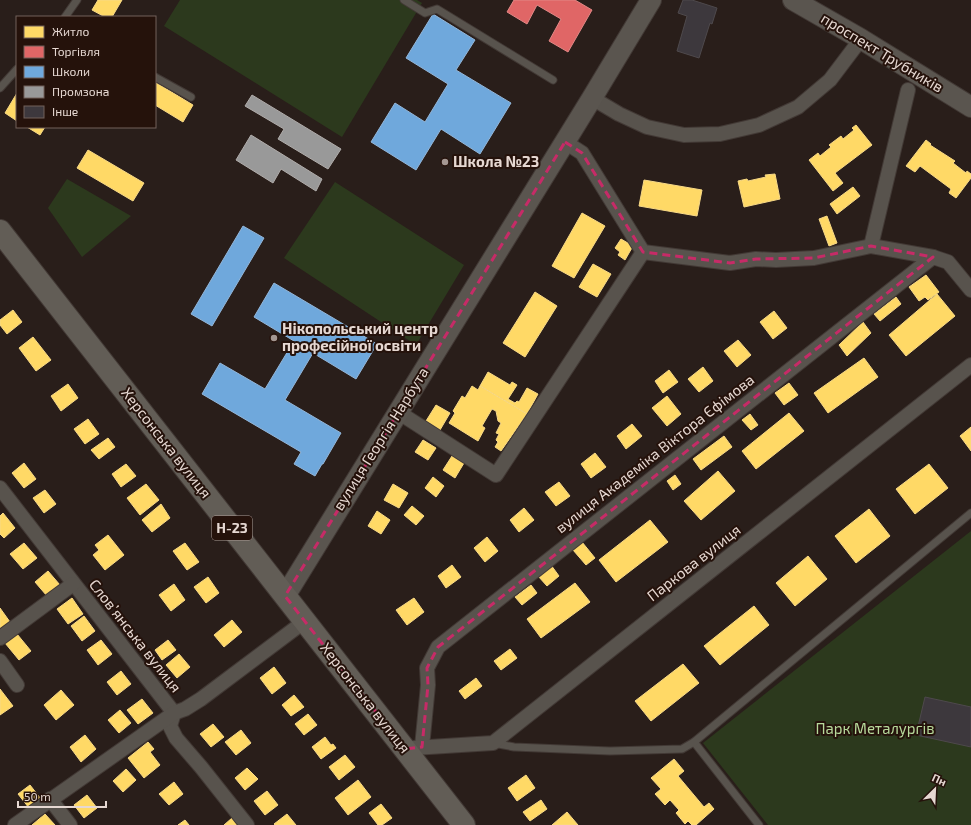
<svg xmlns="http://www.w3.org/2000/svg" width="971" height="825" font-family="'Exo 2',sans-serif">
  <rect width="100%" height="100%" fill="#291e1a"/>
  <g fill="#2c391d">
    <polygon points="180,0 417,0 422,3 342,137 164,26"/>
    <polygon points="67,179 131,216 82,257 48,208"/>
    <polygon points="335,182 464,265 416,345 284,258"/>
    <polygon points="971,531 971,825 768,825 703,743"/>
  </g>
  <g fill="#ffd966" stroke="#f8d986">
    <polygon points="98,0 122,0 112,17 105,17 92,10"/>
    <polygon points="155,82 193,105 183,122 155,105"/>
    <polygon points="17,93 17,121 5,113"/>
    <polygon points="856,125 872,145 835,173 843,183 833,191 809,160 818,153 820,156 831,147 829,145 841,136 843,139 854,130 852,128"/>
    <polygon points="27,127 45,127 40,135"/>
    <polygon points="926,140 931,144 930,145 955,161 953,163 966,173 967,171 971,174 971,178 956,198 949,193 951,189 920,166 915,172 906,166"/>
    <polygon points="88,150 144,183 133,201 77,168"/>
    <polygon points="775,174 780,199 744,207 738,181 747,179 748,181 766,177 765,175"/>
    <polygon points="644,180 702,190 697,216 639,206"/>
    <polygon points="853,187 860,196 837,214 830,204"/>
    <polygon points="582,213 605,226 574,278 552,266"/>
    <polygon points="827,216 837,243 829,246 819,219"/>
    <polygon points="621,239 633,246 625,260 618,255 620,252 615,248"/>
    <polygon points="593,264 611,274 597,297 579,287"/>
    <polygon points="926,275 939,292 928,300 925,297 919,301 909,287"/>
    <polygon points="535,292 557,306 525,357 503,343"/>
    <polygon points="937,294 955,316 906,356 889,335"/>
    <polygon points="896,297 901,304 880,321 874,314"/>
    <polygon points="13,310 22,322 7,334 0,325 0,320"/>
    <polygon points="774,311 787,328 773,339 760,322"/>
    <polygon points="863,322 871,333 847,356 839,345"/>
    <polygon points="33,337 51,360 36,371 19,348"/>
    <polygon points="738,340 751,355 737,367 724,351"/>
    <polygon points="864,358 878,377 828,413 814,393"/>
    <polygon points="703,367 713,381 699,392 688,379"/>
    <polygon points="669,370 678,382 663,393 655,381"/>
    <polygon points="488,372 510,385 512,382 517,385 508,399 515,403 517,401 519,402 527,388 538,394 527,414 480,386"/>
    <polygon points="789,383 798,395 784,405 775,393"/>
    <polygon points="68,384 78,398 61,411 51,396"/>
    <polygon points="472,386 478,390 480,386 527,414 501,451 495,447 498,442 496,440 499,434 496,433 501,423 498,421 496,411 492,409 482,426 485,428 478,441 449,423 455,413 453,411 462,396 465,398"/>
    <polygon points="667,396 681,414 667,426 652,408"/>
    <polygon points="436,405 450,413 440,430 426,421"/>
    <polygon points="789,413 804,431 756,469 742,451"/>
    <polygon points="750,414 758,425 751,430 742,420"/>
    <polygon points="88,419 99,434 85,444 74,429"/>
    <polygon points="632,424 642,436 626,449 617,436"/>
    <polygon points="971,427 971,451 960,436"/>
    <polygon points="724,436 732,447 701,470 693,459"/>
    <polygon points="108,438 115,447 99,459 91,450"/>
    <polygon points="423,440 436,448 428,460 415,452"/>
    <polygon points="595,453 606,467 591,478 581,464"/>
    <polygon points="452,456 464,463 455,478 443,470"/>
    <polygon points="24,463 36,479 24,488 12,473"/>
    <polygon points="126,464 136,476 121,487 112,474"/>
    <polygon points="929,464 948,488 915,514 896,489"/>
    <polygon points="718,471 735,491 701,520 684,501"/>
    <polygon points="675,475 681,484 673,490 667,481"/>
    <polygon points="433,477 444,486 436,497 425,488"/>
    <polygon points="559,482 570,496 556,506 545,492"/>
    <polygon points="146,484 159,500 140,515 127,498"/>
    <polygon points="393,484 408,493 399,508 384,500"/>
    <polygon points="45,490 56,504 44,513 33,498"/>
    <polygon points="161,504 170,518 152,532 142,520"/>
    <polygon points="412,506 424,516 416,525 404,515"/>
    <polygon points="524,508 534,520 519,532 510,520"/>
    <polygon points="869,509 890,536 856,563 835,536"/>
    <polygon points="377,511 390,520 381,534 368,526"/>
    <polygon points="3,513 15,528 4,538 0,534 0,516"/>
    <polygon points="650,520 668,542 616,582 599,560"/>
    <polygon points="108,535 124,555 105,570 93,555 99,550 95,545"/>
    <polygon points="487,537 498,551 485,562 474,548"/>
    <polygon points="582,542 595,558 586,565 573,550"/>
    <polygon points="24,543 37,558 23,569 10,554"/>
    <polygon points="185,543 199,562 187,570 173,551"/>
    <polygon points="808,556 827,579 795,606 776,583"/>
    <polygon points="452,565 461,577 446,588 438,576"/>
    <polygon points="551,565 559,576 547,586 538,576"/>
    <polygon points="48,571 60,585 47,596 35,582"/>
    <polygon points="208,577 219,593 206,603 194,587"/>
    <polygon points="575,583 590,602 541,638 527,619"/>
    <polygon points="174,584 185,600 171,611 159,595"/>
    <polygon points="531,585 537,593 522,605 515,597"/>
    <polygon points="72,598 83,614 68,624 57,609"/>
    <polygon points="414,598 424,612 407,625 396,610"/>
    <polygon points="754,606 769,625 720,665 704,646"/>
    <polygon points="0,608 10,622 0,630"/>
    <polygon points="84,616 95,631 82,641 71,626"/>
    <polygon points="232,620 242,632 224,647 214,635"/>
    <polygon points="17,634 31,651 19,660 5,643"/>
    <polygon points="101,640 112,654 98,665 87,650"/>
    <polygon points="168,640 176,650 162,660 155,650"/>
    <polygon points="510,649 517,658 501,670 494,661"/>
    <polygon points="179,654 190,667 177,678 166,665"/>
    <polygon points="683,664 699,683 651,721 635,701"/>
    <polygon points="274,667 286,683 272,694 260,678"/>
    <polygon points="121,671 131,684 117,695 107,682"/>
    <polygon points="476,678 482,686 465,699 459,691"/>
    <polygon points="0,689 13,706 0,715"/>
    <polygon points="61,690 74,705 56,720 44,705"/>
    <polygon points="294,695 304,707 291,716 282,705"/>
    <polygon points="142,699 153,713 138,724 127,710"/>
    <polygon points="120,710 131,723 119,733 108,720"/>
    <polygon points="308,714 317,725 304,735 295,724"/>
    <polygon points="213,724 224,737 211,747 200,734"/>
    <polygon points="241,730 251,743 236,755 225,742"/>
    <polygon points="85,735 96,749 81,762 70,747"/>
    <polygon points="325,737 331,745 333,744 336,748 321,759 312,747"/>
    <polygon points="148,742 154,749 150,752 160,765 144,778 128,758"/>
    <polygon points="345,755 355,767 339,780 329,767"/>
    <polygon points="674,759 684,771 678,776 704,807 709,803 714,809 696,825 692,825 688,821 685,824 676,813 679,810 670,800 665,805 655,794 661,789 651,778"/>
    <polygon points="247,768 258,779 245,790 235,778"/>
    <polygon points="126,769 136,780 123,792 113,781"/>
    <polygon points="526,775 535,788 517,801 508,788"/>
    <polygon points="358,780 371,797 348,815 335,798"/>
    <polygon points="174,782 183,794 169,805 159,794"/>
    <polygon points="30,785 41,799 29,808 18,794"/>
    <polygon points="267,791 278,805 265,815 254,801"/>
    <polygon points="87,795 97,808 84,818 74,805"/>
    <polygon points="541,800 547,809 530,821 523,812"/>
    <polygon points="381,804 392,818 382,825 378,825 369,813"/>
    <polygon points="567,812 578,825 552,825"/>
    <polygon points="45,814 55,825 32,825"/>
    <polygon points="287,814 296,825 275,825 274,824"/>
    <polygon points="232,818 238,825 224,825"/>
    <polygon points="185,820 189,825 178,825"/>
  </g>
  <polygon fill="#e06666" stroke="#e28886" points="514,0 575,0 592,10 568,52 549,41 561,19 537,5 527,24 507,12"/>
  <g fill="#6fa8dc" stroke="#93b6d9">
    <polygon points="433,14 475,40 456,70 511,103 480,154 441,129 416,170 371,142 395,103 425,122 448,84 406,58"/>
    <polygon points="243,226 264,238 212,326 191,314"/>
    <polygon points="274,283 377,344 356,379 313,353 285,400 341,433 323,464 322,464 315,476 294,464 301,452 202,394 220,363 265,389 294,341 254,317"/>
  </g>
  <g fill="#999" stroke="#b0acaa">
    <polygon points="252,95 341,149 328,169 278,139 284,129 245,106"/>
    <polygon points="251,135 322,179 316,191 281,169 273,183 236,160"/>
  </g>
  <g fill="#3d383d" stroke="#4e494c">
    <polygon points="683,0 692,0 717,8 712,24 710,23 699,58 677,51 687,16 678,13"/>
    <polygon points="925,697 971,707 971,747 916,735"/>
  </g>
  <g fill="none" stroke-linecap="round" stroke-linejoin="round">
    <g stroke="#423935" stroke-width="9">
      <g id="lane">
        <polyline points="404,0 425,13 437,9 553,80"/>
        <polyline points="65,17 77,0"/>
        <polyline points="155,77 191,97"/>
        <polyline points="0,88 17,69"/>
        <polyline points="694,742 759,825"/>
        <polyline points="493,743 514,747 610,751 682,749 694,742 971,513"/>
      </g>
    </g>
    <g stroke="#423935" stroke-width="16">
      <g id="street">
        <polyline points="592,98 619,114 647,127 684,135 720,134 759,125 798,107 830,80 861,39"/>
        <polyline points="565,142 582,153 643,252 730,263 756,259 776,260 814,258 871,246 933,257"/>
        <polyline points="871,246 908,90"/>
        <polyline points="398,412 496,475 643,252"/>
        <polyline points="0,488 174,713 170,726 176,738 201,767 247,825"/>
        <polyline points="0,638 73,584"/>
        <polyline points="0,661 17,685"/>
        <polyline points="422,747 428,685 427,668 438,647 933,257 948,262 971,290"/>
        <polyline points="413,748 493,743 971,365"/>
        <polyline points="50,799 70,825"/>
        <polyline points="15,825 174,713 185,709 201,699 305,621"/>
      </g>
    </g>
    <g stroke="#423935" stroke-width="22">
      <g id="secondary">
        <polyline points="793,0 861,39 971,107"/>
        <polyline points="285,596 592,98 651,0"/>
      </g>
    </g>
    <g stroke="#423935" stroke-width="24">
      <polyline id="primary" points="0,231 464,825"/>
    </g>
    <use href="#lane" stroke="#58534d" stroke-width="7"/>
    <use href="#street" stroke="#58534d" stroke-width="14"/>
    <use href="#secondary" stroke="#5a554f" stroke-width="20"/>
    <use href="#primary" stroke="#625d56" stroke-width="22"/>
  </g>
  <path fill="none" stroke="#c62b67" stroke-width="3" stroke-dasharray="8 5" stroke-linejoin="round" d="M565 142 582 153 643 252 730 263 756 259 814 258 871 246 933 257 438 647 427 668 428 685 422 747 405 749 285 596Z"/>
  <g fill="#a49792" stroke="#25120b" stroke-width="1.5">
    <circle cx="445" cy="162" r="4"/>
    <circle cx="274" cy="338" r="4"/>
  </g>
  <g text-anchor="middle" stroke-width="4" stroke-linejoin="round" paint-order="stroke">
    <rect fill="#25120b" stroke="#ac9d96" stroke-width="1" x="212" y="516" width="40" height="24" rx="3"/>
    <g font-size="14" font-weight="bold" fill="#e6d8d2">
      <text x="232" y="533">Н-23</text>
    </g>
    <g font-size="15" fill="#e6d8d2" stroke="#25120b">
      <text transform="translate(882 53) rotate(31)" y="5">проспект Трубників</text>
      <text transform="translate(381 439) rotate(-58)" y="5">вулиця Георгія Нарбута</text>
      <text transform="translate(166 443) rotate(52)" y="5">Херсонська вулиця</text>
      <text transform="translate(655 454) rotate(-38)" y="5">вулиця Академіка Віктора Єфімова</text>
      <text transform="translate(694 563) rotate(-38)" y="5">Паркова вулиця</text>
      <text transform="translate(135 636) rotate(52)" y="5">Словʼянська вулиця</text>
      <text transform="translate(365 698) rotate(52)" y="5">Херсонська вулиця</text>
    </g>
    <g font-size="15" font-weight="bold" fill="#e6d8d2" stroke="#25120b" text-anchor="start">
      <text x="453" y="167">Школа №23</text>
      <text x="282" y="334">Нікопольський центр<tspan x="282" dy="17">професійної освіти</tspan></text>
    </g>
    <g font-size="15" fill="#b7d99b" stroke="#25120b">
      <text x="875" y="734">Парк Металургів</text>
    </g>
  </g>
  <rect x="16" y="16" width="140" height="112" fill="#25120b" stroke="#72615b"/>
  <rect x="24" y="26" width="20" height="12" fill="#ffd966" stroke="#72615b"/>
  <text x="52" y="36" font-size="12" fill="#e6d8d2">Житло</text>
  <rect x="24" y="46" width="20" height="12" fill="#e06666" stroke="#72615b"/>
  <text x="52" y="56" font-size="12" fill="#e6d8d2">Торгівля</text>
  <rect x="24" y="66" width="20" height="12" fill="#6fa8dc" stroke="#72615b"/>
  <text x="52" y="76" font-size="12" fill="#e6d8d2">Школи</text>
  <rect x="24" y="86" width="20" height="12" fill="#999999" stroke="#72615b"/>
  <text x="52" y="96" font-size="12" fill="#e6d8d2">Промзона</text>
  <rect x="24" y="106" width="20" height="12" fill="#3d383d" stroke="#72615b"/>
  <text x="52" y="116" font-size="12" fill="#e6d8d2">Інше</text>
  <g transform="translate(935 789) rotate(24)" stroke="#25120b" stroke-width="3" paint-order="stroke">
  <path d="M0-3L7 15L0 10L-7 15Z" fill="#e6d8d2"/>
  <text y="-6" font-size="11" font-weight="bold" text-anchor="middle" fill="#e6d8d2">Пн</text>
  </g>
  <path d="M18 801v6h88v-6" fill="none" stroke="#e6d8d2" stroke-width="2"/>
  <text x="24" y="801" font-size="12" fill="#e6d8d2" stroke="#25120b" stroke-width="3" paint-order="stroke">50 m</text>
</svg>
